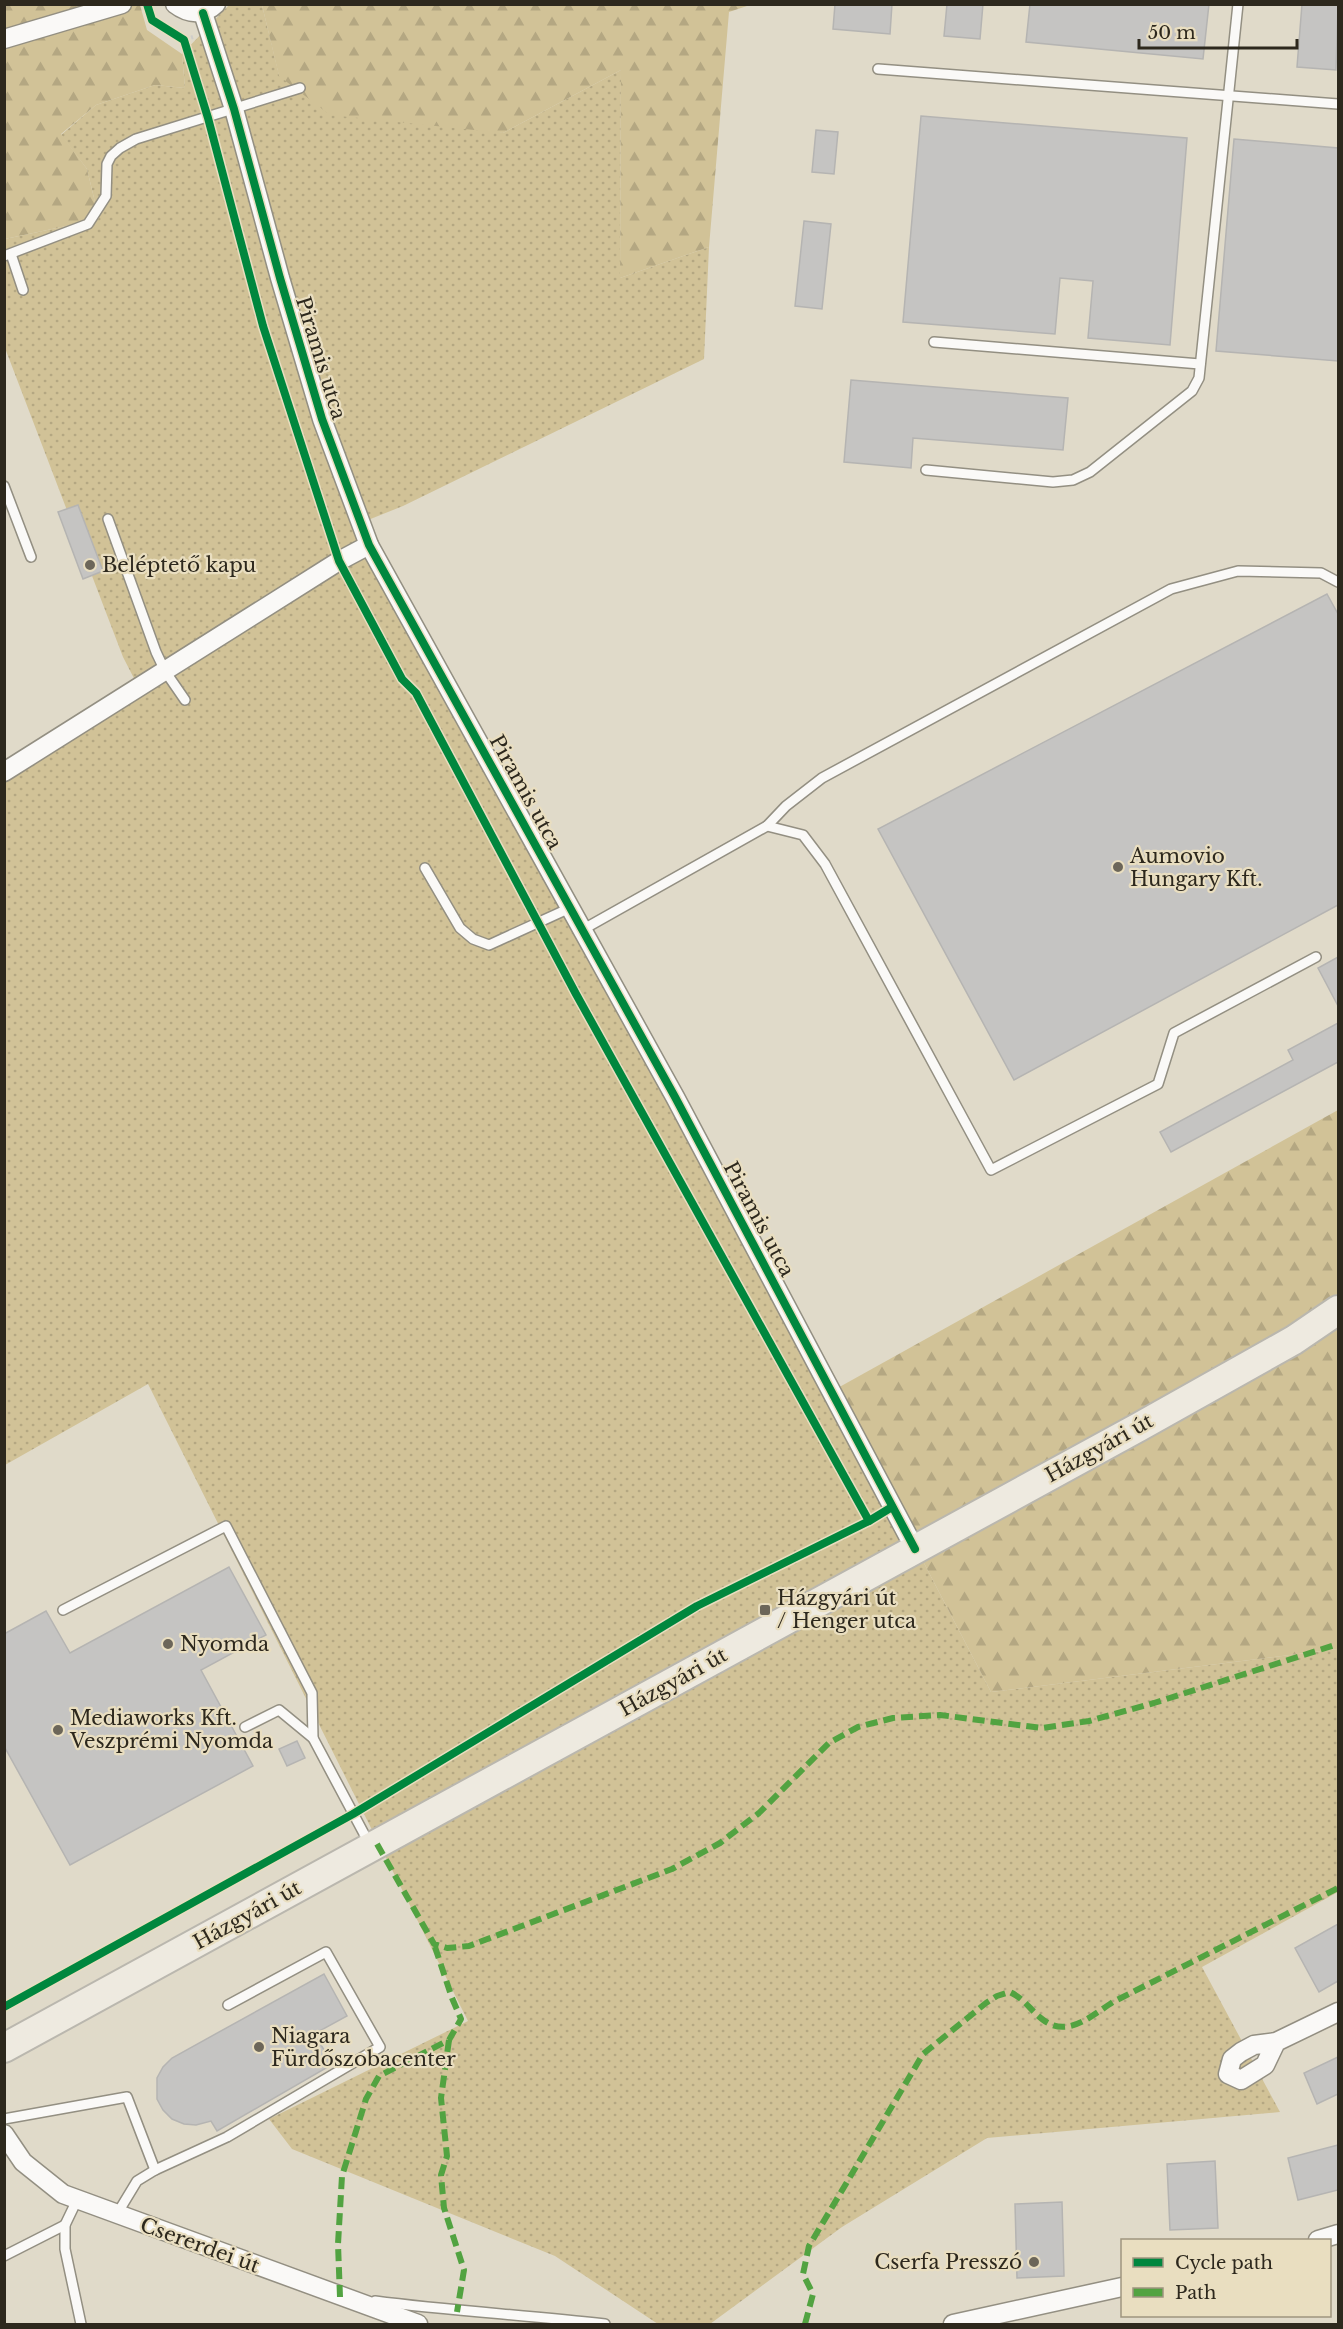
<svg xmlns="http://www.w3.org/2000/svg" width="1343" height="2329" font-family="'Libre Baskerville',serif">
  <defs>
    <pattern id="grass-dots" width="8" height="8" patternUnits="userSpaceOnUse" patternTransform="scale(1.5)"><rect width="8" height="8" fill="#d1c297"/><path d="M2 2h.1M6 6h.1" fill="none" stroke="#b4a782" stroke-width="1.8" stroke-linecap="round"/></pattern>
    <pattern id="forest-firs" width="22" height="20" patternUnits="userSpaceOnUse" patternTransform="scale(1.5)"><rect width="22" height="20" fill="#d1c297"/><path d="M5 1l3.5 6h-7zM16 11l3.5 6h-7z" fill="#b4a782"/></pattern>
  </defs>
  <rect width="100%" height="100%" fill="#e0dac9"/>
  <polygon fill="url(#grass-dots)" points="229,5 262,5 279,75 503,133 621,70 620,278 709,247 704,359 403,506 363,522 834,1390 991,1692 1338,1649 1338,1892 1202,1967 1280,2112 987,2138 842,2227 710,2324 658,2324 555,2256 292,2149 269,2119 468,2021 148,1384 5,1465 5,775 140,690 123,657 5,348 5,239 99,219 87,169 61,135 96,105 155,85 185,88 182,54"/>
  <g fill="url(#forest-firs)">
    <polygon points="4,5 140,5 147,30 182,54 185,88 155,85 96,105 61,134 87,169 99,219 5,239"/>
    <polygon points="262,5 750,5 729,12 709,247 620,278 621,70 503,133 330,115 279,76"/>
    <polygon points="1338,1110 1338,1649 991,1692 834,1390"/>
  </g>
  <g fill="#c5c4c2" stroke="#b5b4b2" stroke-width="1.5">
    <polygon points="835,4 892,4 890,34 833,29"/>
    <polygon points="947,4 983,4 980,39 944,36"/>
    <polygon points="1030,4 1209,4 1203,59 1026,42"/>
    <polygon points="1302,4 1338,4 1336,70 1297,67"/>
    <polygon points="921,116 1187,138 1170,345 1088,338 1093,281 1060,278 1055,334 903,322"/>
    <polygon points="816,130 838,132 834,174 812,172"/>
    <polygon points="1234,139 1338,148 1338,361 1216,351"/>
    <polygon points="804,221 831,224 822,309 795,306"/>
    <polygon points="851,380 1068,398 1063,450 913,438 911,468 844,462"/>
    <polygon points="78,505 103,571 83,579 58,512"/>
    <polygon points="1327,594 1338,614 1338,905 1014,1080 878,829"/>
    <polygon points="1338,957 1338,1006 1318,968"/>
    <polygon points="1338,1023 1338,1062 1171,1152 1160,1132 1293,1060 1288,1050"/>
    <polygon points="229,1567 266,1635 201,1670 253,1766 70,1865 4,1746 4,1634 46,1611 70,1653"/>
    <polygon points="297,1741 305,1758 287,1766 279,1749"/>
    <polygon points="1338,1924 1338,1981 1319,1992 1295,1948"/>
    <polygon points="324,1974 347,2016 314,2034 333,2064 217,2131 211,2121 196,2125 184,2124 172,2119 163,2110 157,2099 157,2078 163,2067 172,2058"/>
    <polygon points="1338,2057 1338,2094 1317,2104 1304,2073"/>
    <polygon points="1338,2145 1338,2190 1298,2200 1288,2158"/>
    <polygon points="1215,2161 1218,2228 1170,2230 1167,2164"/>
    <polygon points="1062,2202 1064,2276 1017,2278 1015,2204"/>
  </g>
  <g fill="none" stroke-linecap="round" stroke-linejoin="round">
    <g stroke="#938f82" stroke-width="12">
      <g id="lane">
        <polyline points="878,69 1338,104"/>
        <polyline points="11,254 23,290"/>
        <polyline points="4,256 88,224 106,196 107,164 111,156 120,148 136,139 300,88"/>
        <polyline points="934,342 1200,364"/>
        <polyline points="926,470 1053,482 1073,480 1090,472 1192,391 1199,378 1238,4"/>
        <polyline points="4,486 31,557"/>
        <polyline points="108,519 156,652 165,671 185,700"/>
        <polyline points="767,826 786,806 822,778 1171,589 1238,571 1321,573 1338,582"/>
        <polyline points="425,868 460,928 473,939 489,945 570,908"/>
        <polyline points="582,930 767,826 803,835 825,864 991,1170 1158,1084 1174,1033 1316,957"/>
        <polyline points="63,1610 226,1526 312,1693 313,1738 370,1845"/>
        <polyline points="245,1727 279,1710 313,1738"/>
        <polyline points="4,2119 127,2097 155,2170"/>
        <polyline points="77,2200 65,2225 65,2249 81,2324"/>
        <polyline points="117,2214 137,2181 155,2170 227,2137 380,2047 326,1952 228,2005"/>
        <polyline points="4,2256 65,2225"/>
        <path d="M375 2301C451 2311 528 2315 605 2324"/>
      </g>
    </g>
    <g stroke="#938f82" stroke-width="21">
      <g id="street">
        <path d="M175 4C188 14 204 16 216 4"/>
        <polyline points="203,13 234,109 280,278 322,419 369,545 675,1097 915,1549"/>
        <polyline points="4,39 122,4"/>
        <polyline points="4,772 339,561 369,545"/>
        <polyline points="1276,2042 1265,2065 1241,2080 1228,2074 1232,2059 1241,2052 1254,2045 1276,2042 1338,2012"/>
        <polyline points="4,2134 23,2162 63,2194 418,2324"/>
        <polyline points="1318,2240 1338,2234"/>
        <polyline points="953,2324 1122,2287"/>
      </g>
    </g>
    <g stroke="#bab7ae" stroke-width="32">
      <polyline id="primary" points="4,2048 1139,1427 1294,1340 1338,1310"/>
    </g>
    <polyline stroke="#cfcdc9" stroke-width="4" stroke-dasharray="4.5 3" stroke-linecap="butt" points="184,40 193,37"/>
    <use href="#lane" stroke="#faf9f7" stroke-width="9"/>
    <use href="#street" stroke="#faf9f7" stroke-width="18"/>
    <use href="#primary" stroke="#eeeae0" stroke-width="28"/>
    <g stroke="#52a341" stroke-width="6" stroke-dasharray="12 6" stroke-linecap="butt">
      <polyline points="377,1844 434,1944 447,1948 469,1946 672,1869 720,1843 759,1813 829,1743 858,1727 893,1718 940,1715 1042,1728 1089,1721 1154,1703 1338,1644"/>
      <polyline points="449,2040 441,2098 447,2156 441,2175 444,2208 464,2270 457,2312"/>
      <polyline points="340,2297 338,2244 342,2176 366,2099 379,2076 449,2040 461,2019 452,1998 434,1944"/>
      <path d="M805 2324 813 2294 803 2274 809 2246 923 2054 986 2003 997 1996 1010 1992C1026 2000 1029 2009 1042 2019 1067 2039 1091 2016 1113 2002L1338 1888"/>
    </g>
    <g stroke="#e9dec0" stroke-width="11">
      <g id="cycleway">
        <polyline points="147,4 152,20 184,40 208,118 263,326 339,561 402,679 416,693 576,994 869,1521"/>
        <polyline points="203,13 234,109 280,278 322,419 369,545 675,1097 915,1549"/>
        <polyline points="4,2007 353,1814 697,1606 869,1521 892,1507"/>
      </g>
    </g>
    <use href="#cycleway" stroke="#00873e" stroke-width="8"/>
  </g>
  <g fill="#6c6659" stroke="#e9dec0" stroke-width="2">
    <circle cx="90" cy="565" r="6"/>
    <circle cx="1118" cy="867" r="6"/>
    <rect x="759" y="1604" width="12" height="12" rx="3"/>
    <circle cx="168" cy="1644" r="6"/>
    <circle cx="58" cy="1730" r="6"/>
    <circle cx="259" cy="2047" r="6"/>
    <circle cx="1034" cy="2262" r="6"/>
  </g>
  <g text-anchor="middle" stroke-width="4.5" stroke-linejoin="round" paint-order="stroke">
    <g font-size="20" fill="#2d281d" stroke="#e9dec0">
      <text transform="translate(321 358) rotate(73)" y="7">Piramis utca</text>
      <text transform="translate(526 792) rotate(61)" y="7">Piramis utca</text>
      <text transform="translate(759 1219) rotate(62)" y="7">Piramis utca</text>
      <text transform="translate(1099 1448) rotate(-29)" y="7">Házgyári út</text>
      <text transform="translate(673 1682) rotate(-29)" y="7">Házgyári út</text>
      <text transform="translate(247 1915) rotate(-29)" y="7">Házgyári út</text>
      <text transform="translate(200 2245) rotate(20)" y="7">Csererdei út</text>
    </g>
    <g font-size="20" fill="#2d281d" stroke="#e9dec0" text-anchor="start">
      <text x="102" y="572">Beléptető kapu</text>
      <text x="1130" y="863">Aumovio<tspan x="1130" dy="23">Hungary Kft.</tspan></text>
      <text x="777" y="1605">Házgyári út<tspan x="777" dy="23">/ Henger utca</tspan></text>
      <text x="180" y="1651">Nyomda</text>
      <text x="70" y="1725">Mediaworks Kft.<tspan x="70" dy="23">Veszprémi Nyomda</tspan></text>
      <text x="271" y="2043">Niagara<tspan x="271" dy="23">Fürdőszobacenter</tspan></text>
      <text x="1022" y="2269" text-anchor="end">Cserfa Presszó</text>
    </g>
  </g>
  <rect width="1343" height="2329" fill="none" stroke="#2d281d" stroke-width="12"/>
  <rect x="1121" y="2239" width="210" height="78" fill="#e9dec0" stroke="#9e957f" stroke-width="1.5"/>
  <rect x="1133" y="2258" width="30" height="9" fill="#00873e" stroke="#9e957f" stroke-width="1.5"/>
  <text x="1175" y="2269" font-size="18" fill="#2d281d">Cycle path</text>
  <rect x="1133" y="2288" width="30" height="9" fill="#52a341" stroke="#9e957f" stroke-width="1.5"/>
  <text x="1175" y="2299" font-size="18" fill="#2d281d">Path</text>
  <path d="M1139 39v9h158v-9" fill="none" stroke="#2d281d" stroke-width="3"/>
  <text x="1148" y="39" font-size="18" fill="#2d281d" stroke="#e9dec0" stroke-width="4.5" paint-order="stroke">50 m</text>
</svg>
